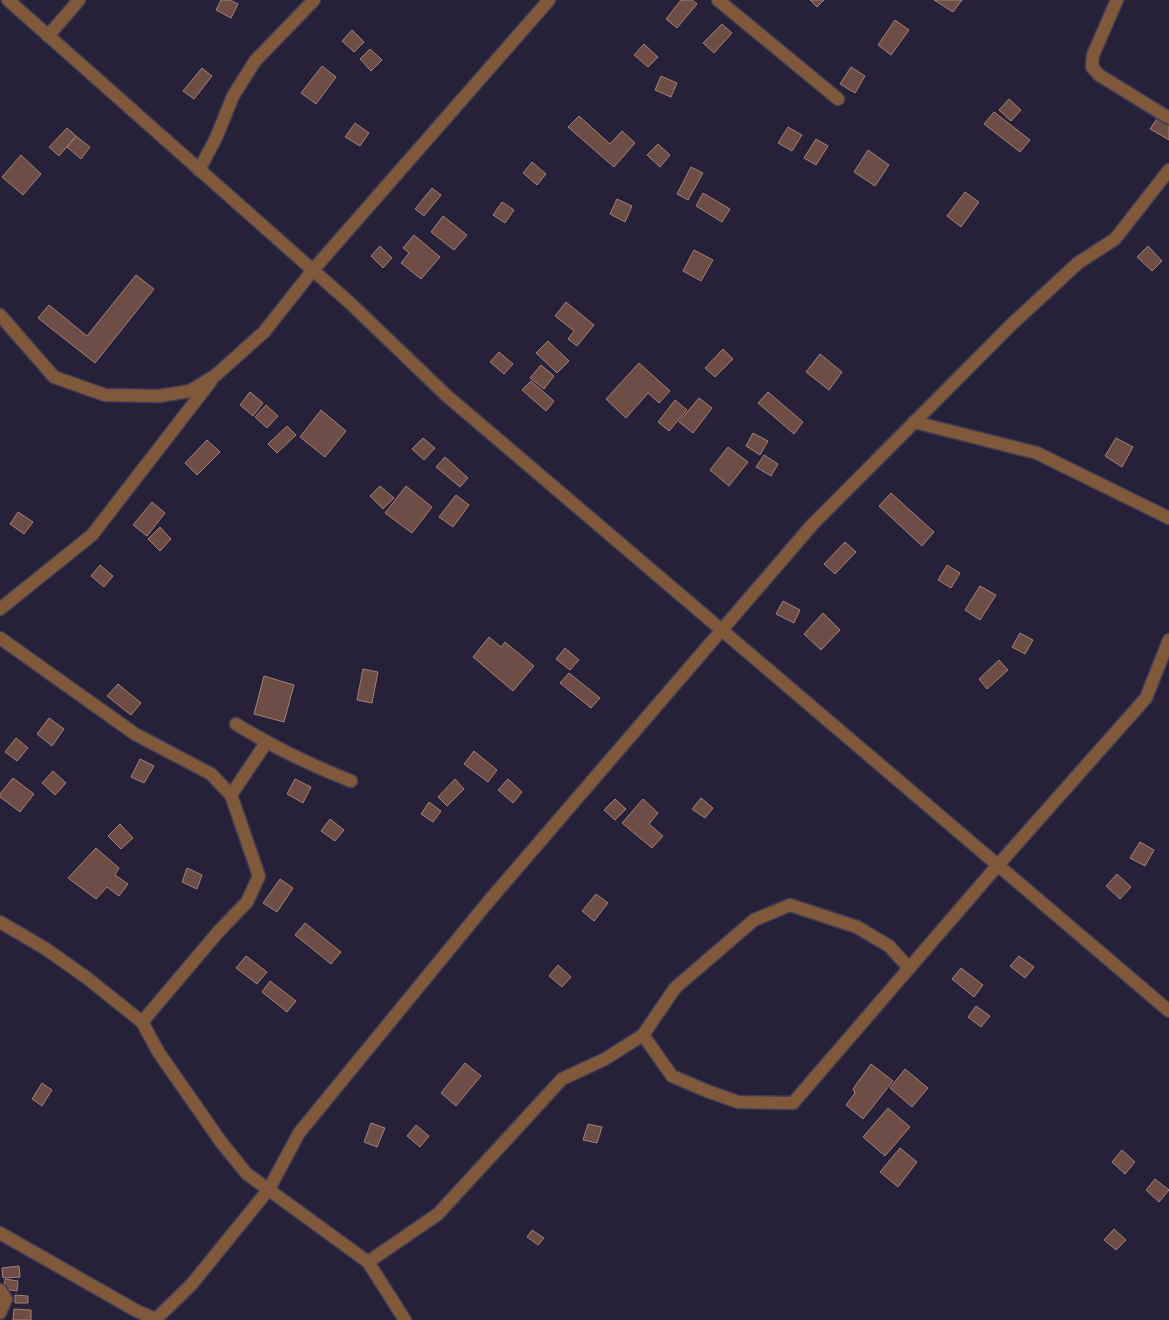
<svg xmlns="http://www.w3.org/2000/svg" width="1169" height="1320" font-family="Overpass,sans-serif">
  <rect width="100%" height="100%" fill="#262038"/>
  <g fill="#6d4d45" stroke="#a48077">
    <polygon points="221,0 230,0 238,4 231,18 216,10"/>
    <polygon points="681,0 692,0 697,4 677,28 666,19"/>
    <polygon points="810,0 824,0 817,7"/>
    <polygon points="934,0 962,0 953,12"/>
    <polygon points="895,20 909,30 891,55 878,45"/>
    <polygon points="722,24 732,33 714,53 703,43"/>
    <polygon points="352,30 364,42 354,52 342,41"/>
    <polygon points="644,44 658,57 648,67 634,55"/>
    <polygon points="370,49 382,60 371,71 360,59"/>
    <polygon points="322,66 336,77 316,104 301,93"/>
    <polygon points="851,67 865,76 855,93 840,84"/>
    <polygon points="202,68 212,76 194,99 183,91"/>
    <polygon points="661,76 677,83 671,97 655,90"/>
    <polygon points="1009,99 1021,110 1011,121 999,110"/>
    <polygon points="994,112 1030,140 1020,152 984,124"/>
    <polygon points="579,116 610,144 622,131 635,143 614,167 568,127"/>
    <polygon points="1158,117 1169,123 1169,140 1150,129"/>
    <polygon points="355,123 369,133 360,146 345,137"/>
    <polygon points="788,127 802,135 792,151 778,143"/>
    <polygon points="67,128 76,136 59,156 49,147"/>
    <polygon points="76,136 90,147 81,159 67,147"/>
    <polygon points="816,139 828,146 816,165 804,158"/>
    <polygon points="658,144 670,155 660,167 647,155"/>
    <polygon points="868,150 889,165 875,186 854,172"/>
    <polygon points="21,155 41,174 23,195 2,177"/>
    <polygon points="532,162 546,174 537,185 523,173"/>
    <polygon points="691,167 703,173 688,200 677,194"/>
    <polygon points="432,188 441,195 424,216 415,209"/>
    <polygon points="965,192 979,202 961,227 947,216"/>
    <polygon points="703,193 730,209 722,222 696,206"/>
    <polygon points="617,199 632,206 625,222 610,214"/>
    <polygon points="502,202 514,210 505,223 493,215"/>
    <polygon points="443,216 467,235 454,250 431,232"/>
    <polygon points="414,235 440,257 421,279 401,263 409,253 403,248"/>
    <polygon points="380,246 392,258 383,268 371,256"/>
    <polygon points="1148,246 1162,261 1152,271 1137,257"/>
    <polygon points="694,250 713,260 701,281 683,271"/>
    <polygon points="136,275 154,289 95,363 38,318 49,305 87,336"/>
    <polygon points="566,302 594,325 577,346 568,339 574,331 555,316"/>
    <polygon points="548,341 569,361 557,373 536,353"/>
    <polygon points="723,349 733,359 715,377 705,368"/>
    <polygon points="499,352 513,364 504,374 490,362"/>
    <polygon points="820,354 842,372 829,390 806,372"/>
    <polygon points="639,363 670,391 659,403 648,393 626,418 606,399"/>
    <polygon points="541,365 554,376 544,389 530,378"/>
    <polygon points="531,381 554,401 546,411 522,390"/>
    <polygon points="250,392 263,403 253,416 240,405"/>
    <polygon points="768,392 803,422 794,434 758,403"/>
    <polygon points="699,398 712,408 693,433 679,422"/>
    <polygon points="675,400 687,410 669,431 658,422"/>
    <polygon points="266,405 278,416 267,428 255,417"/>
    <polygon points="321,410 346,431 325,457 300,437"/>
    <polygon points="287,426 296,435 277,453 268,444"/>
    <polygon points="753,433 768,441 760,455 746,446"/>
    <polygon points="423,438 435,448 424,460 412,449"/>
    <polygon points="1116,438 1133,447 1122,467 1105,456"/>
    <polygon points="207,440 220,452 197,475 185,463"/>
    <polygon points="728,447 748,462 729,486 710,470"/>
    <polygon points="764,455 778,464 771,476 756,467"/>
    <polygon points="445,457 468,478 460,487 436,467"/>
    <polygon points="380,486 394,498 383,509 370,496"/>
    <polygon points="406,486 432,507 412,533 385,513"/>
    <polygon points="891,493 934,532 922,546 879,506"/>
    <polygon points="456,495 469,505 453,527 439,517"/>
    <polygon points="152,502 165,513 147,536 133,525"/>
    <polygon points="18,512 33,522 24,534 10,524"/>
    <polygon points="160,527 171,539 160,551 148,539"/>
    <polygon points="845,542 856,552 835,574 824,564"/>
    <polygon points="100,565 113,576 104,587 91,576"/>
    <polygon points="947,565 960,573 951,588 938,580"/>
    <polygon points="980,586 996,595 980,620 965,610"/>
    <polygon points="783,601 800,610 794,623 776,614"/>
    <polygon points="823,613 840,630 821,650 804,634"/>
    <polygon points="1020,633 1033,640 1025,654 1012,647"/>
    <polygon points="489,637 501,647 505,642 534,666 513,691 473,657"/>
    <polygon points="565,648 579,660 570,670 556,659"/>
    <polygon points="999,660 1008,670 987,689 979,679"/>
    <polygon points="363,669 378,672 372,703 357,700"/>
    <polygon points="569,673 600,698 591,708 560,683"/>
    <polygon points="264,676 294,685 284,722 254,714"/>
    <polygon points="118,684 141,703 131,715 107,696"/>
    <polygon points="49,718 64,729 52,746 37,734"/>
    <polygon points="16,738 28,748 17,761 5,752"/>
    <polygon points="474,751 497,770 488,782 464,764"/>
    <polygon points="140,759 154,766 144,783 131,777"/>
    <polygon points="53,771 66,783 55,795 42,783"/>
    <polygon points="13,778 34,794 20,812 0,797 0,794"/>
    <polygon points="295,779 311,787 303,803 287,794"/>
    <polygon points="455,779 464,789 447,806 438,797"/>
    <polygon points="508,779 522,792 513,803 498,790"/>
    <polygon points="701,798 713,808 705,818 692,809"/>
    <polygon points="615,799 626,809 615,820 604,810"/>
    <polygon points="643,799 658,813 649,824 663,836 652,848 622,823"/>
    <polygon points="429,802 441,811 433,822 421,814"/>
    <polygon points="330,819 344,830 335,841 321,831"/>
    <polygon points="120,824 133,838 121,849 108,836"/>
    <polygon points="1140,842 1154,850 1145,866 1130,858"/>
    <polygon points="96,848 119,868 115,875 128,884 119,896 107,887 96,899 68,878"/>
    <polygon points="187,868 202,875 197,889 182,882"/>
    <polygon points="1117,874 1131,887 1120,899 1106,886"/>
    <polygon points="280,879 293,888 277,912 263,903"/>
    <polygon points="596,894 608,903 594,921 582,911"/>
    <polygon points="305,923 341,952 331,964 295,935"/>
    <polygon points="246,956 267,972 257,984 236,968"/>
    <polygon points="1019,956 1034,967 1025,978 1010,966"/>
    <polygon points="558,965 571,977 562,987 549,976"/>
    <polygon points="961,968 983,985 974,997 952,979"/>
    <polygon points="270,981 296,1001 287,1012 262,992"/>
    <polygon points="976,1006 990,1016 981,1027 968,1017"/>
    <polygon points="465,1063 481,1076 456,1106 441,1093"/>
    <polygon points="871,1064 893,1081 863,1119 846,1105 855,1093 853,1089"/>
    <polygon points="905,1069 928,1088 912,1107 890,1088"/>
    <polygon points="42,1083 52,1090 42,1106 32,1099"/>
    <polygon points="888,1108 910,1127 885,1156 863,1137"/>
    <polygon points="371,1123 385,1128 377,1147 364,1142"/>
    <polygon points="588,1124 602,1127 597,1143 583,1140"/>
    <polygon points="416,1125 429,1136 420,1147 407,1136"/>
    <polygon points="900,1148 917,1162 898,1187 880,1172"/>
    <polygon points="1122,1150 1135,1162 1125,1174 1112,1162"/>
    <polygon points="1155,1179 1169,1190 1159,1202 1146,1190"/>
    <polygon points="1114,1229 1126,1240 1116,1250 1104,1240"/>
    <polygon points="532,1230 544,1238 538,1245 527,1237"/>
    <polygon points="19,1266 20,1277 3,1278 2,1268"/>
    <polygon points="5,1279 18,1281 17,1291 4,1289"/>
    <polygon points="15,1295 28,1296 28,1303 15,1303"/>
    <polygon points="14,1309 31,1310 31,1320 13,1320"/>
  </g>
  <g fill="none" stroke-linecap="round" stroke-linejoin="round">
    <g stroke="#423d54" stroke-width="15">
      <g id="street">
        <polyline points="8,0 350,303 447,396 1169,1011"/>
        <polyline points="718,0 838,99"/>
        <polyline points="1117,0 1093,55 1092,67 1099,75 1169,118"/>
        <polyline points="48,36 79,0"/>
        <polyline points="199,170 216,138 233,96 255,61 314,0"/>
        <polyline points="0,315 54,377 105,395 159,396 190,391 216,375 264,332 313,270 549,0"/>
        <polyline points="914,422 1037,453 1169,518"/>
        <polyline points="0,609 92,535 211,381"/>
        <polyline points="0,638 135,734 211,774 231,795"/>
        <path d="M236 724C273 747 310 765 351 781"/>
        <polyline points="0,922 46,949 87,978 142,1022 159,1053 221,1142 247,1174 368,1262 405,1320"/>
        <polyline points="142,1022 219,931 247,902 259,876 231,795 266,743"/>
        <polyline points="643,1035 672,1076 707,1091 738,1102 793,1103 998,865 1146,698 1169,640"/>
        <polyline points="0,1233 135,1310 155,1319"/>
        <polyline points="368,1262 438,1214 562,1079 605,1059 643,1035 675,988 754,920 790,905 857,927 889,946 909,968"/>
        <polyline points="0,1290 6,1299 0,1313"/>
        <polyline points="155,1320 191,1285 269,1189 299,1133 488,902 812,525 1012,324 1078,263 1115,239 1169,170"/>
      </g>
    </g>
    <use href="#street" stroke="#80593b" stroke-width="12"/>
  </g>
</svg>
